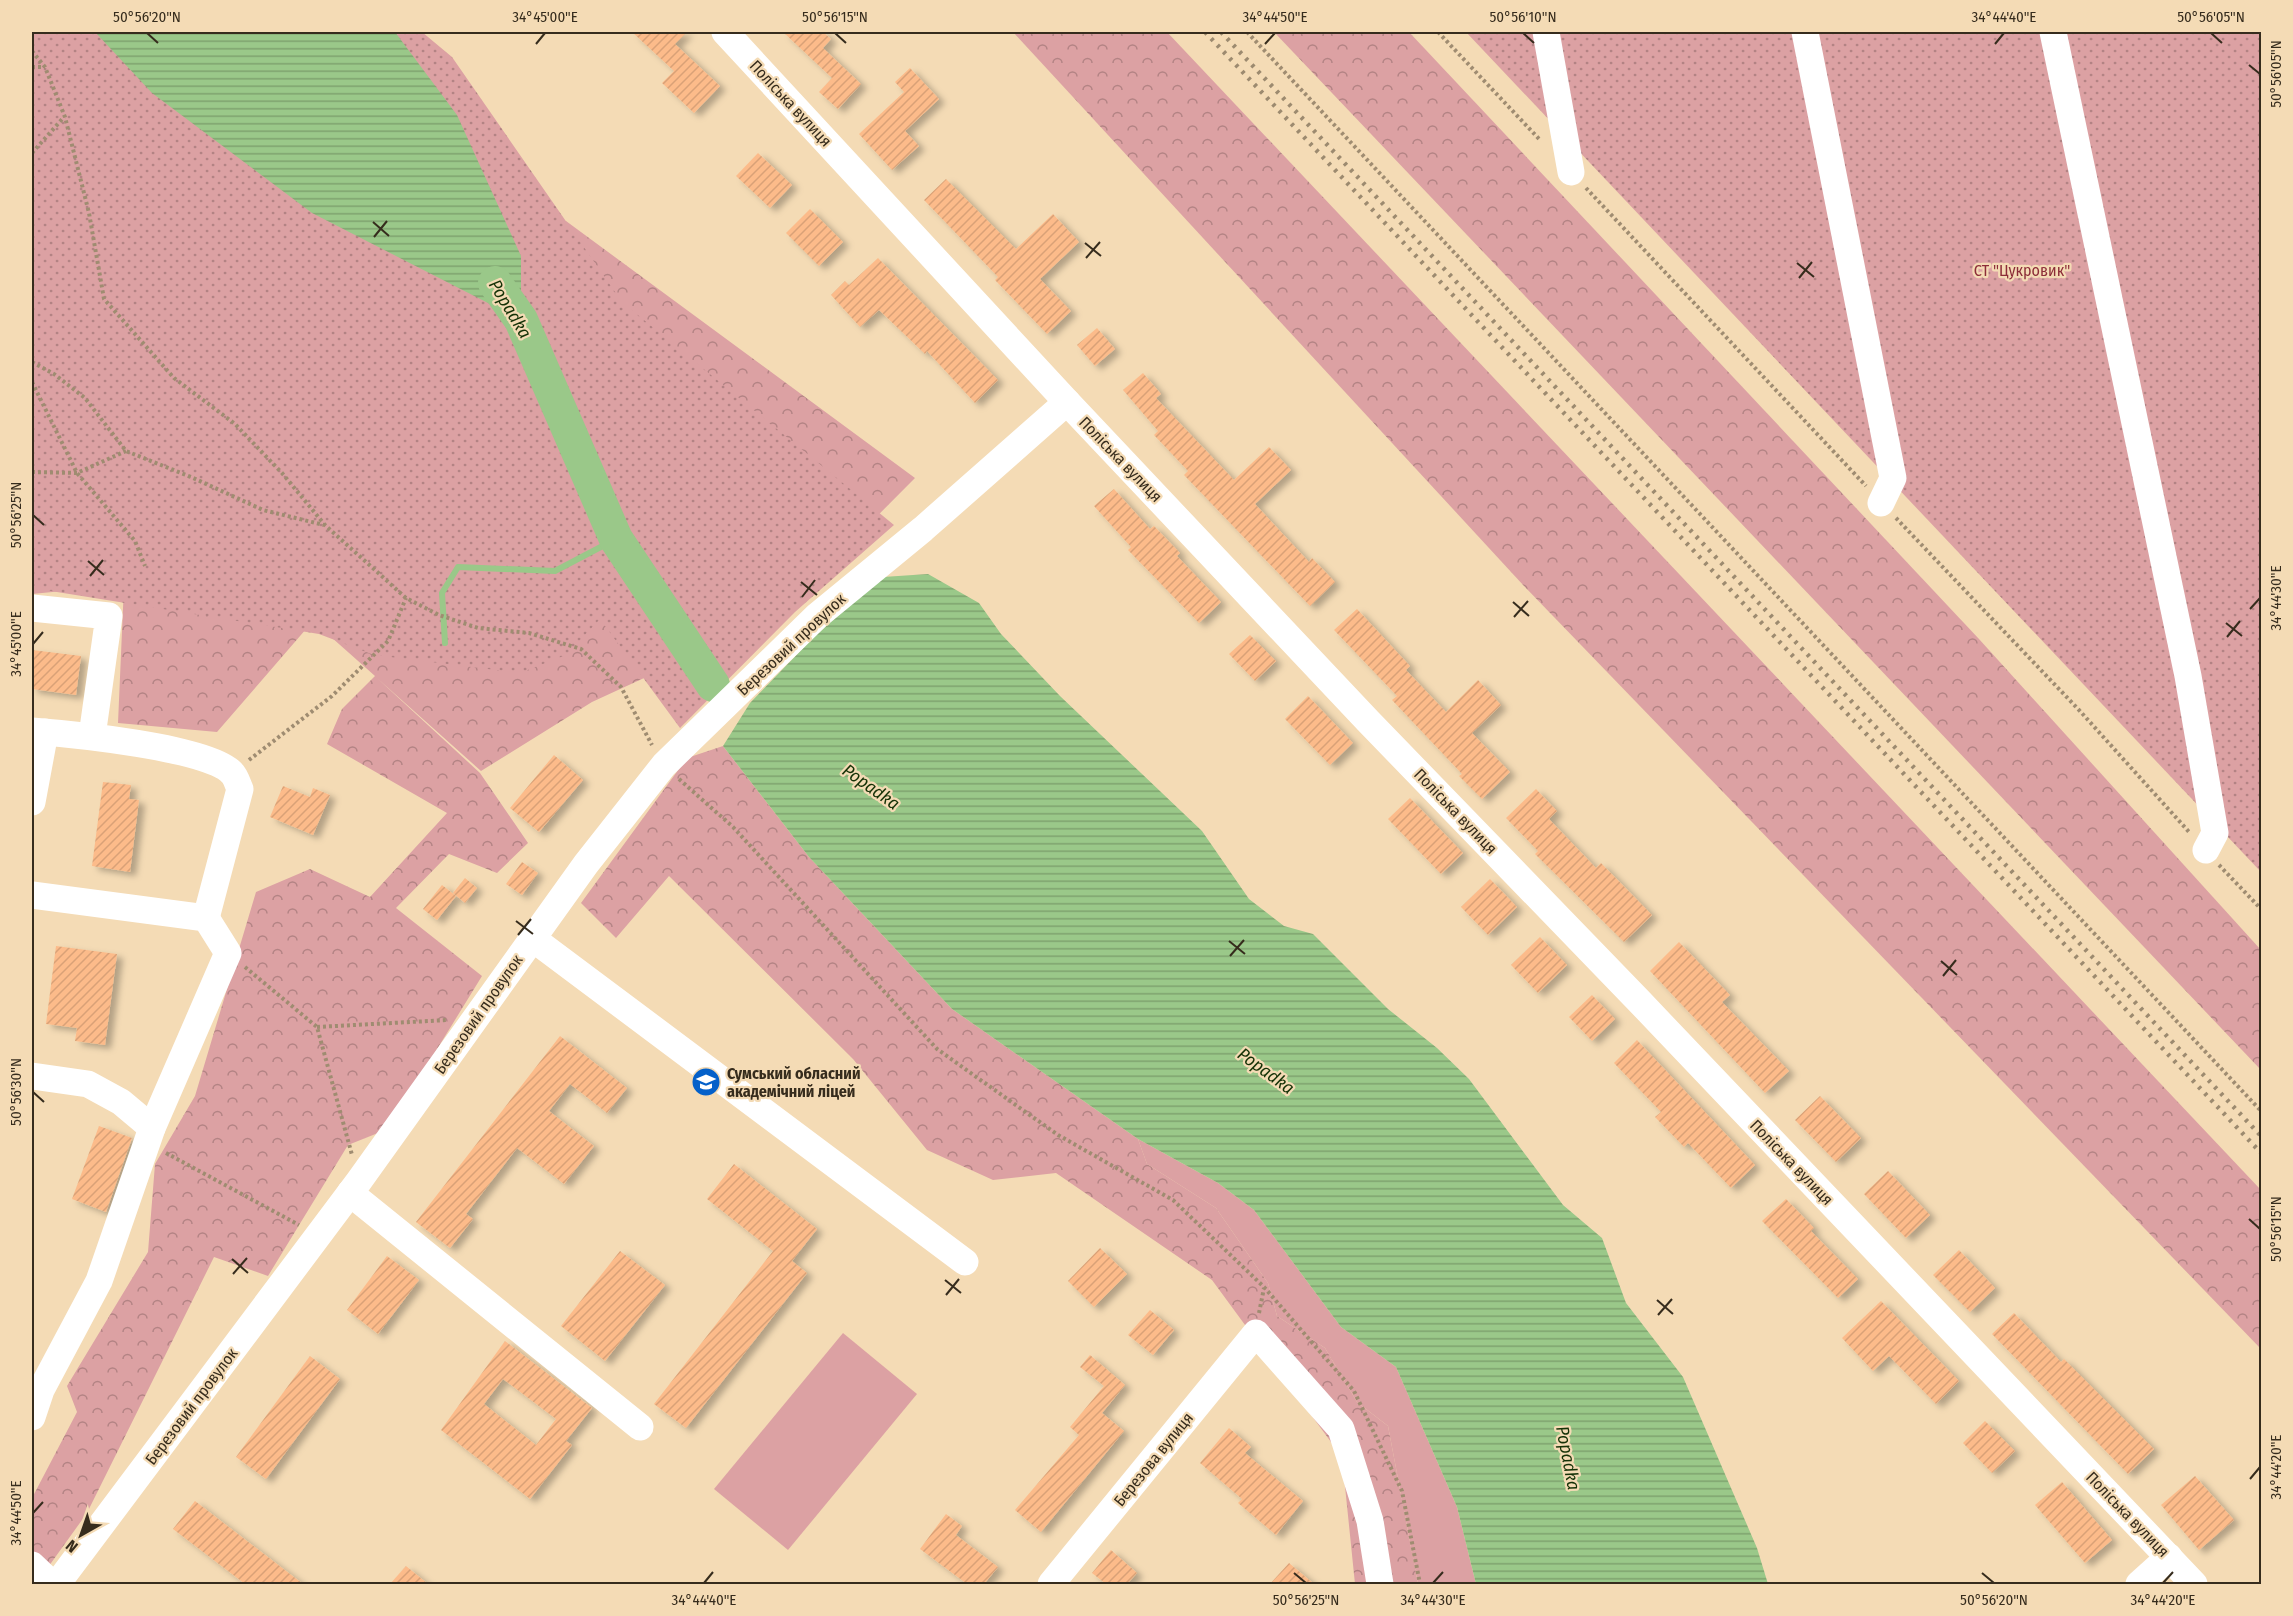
<svg xmlns="http://www.w3.org/2000/svg" width="2293" height="1616" font-family="'Fira Sans Condensed',sans-serif">
  <defs>
    <pattern id="forest-crowns" width="20" height="18" patternUnits="userSpaceOnUse" patternTransform="scale(1.5)"><rect width="20" height="18" fill="#dca1a3"/><path d="M2 6a3 3 0 1 1 6 0M12 15a3 3 0 1 1 6 0" fill="none" stroke="#b38384"/></pattern>
    <pattern id="park-dots" width="8" height="8" patternUnits="userSpaceOnUse" patternTransform="scale(1.5)"><rect width="8" height="8" fill="#dca1a3"/><path d="M2 2h.1M6 6h.1" fill="none" stroke="#b38384" stroke-width="1.8" stroke-linecap="round"/></pattern>
    <pattern id="water-rules" width="6" height="5" patternUnits="userSpaceOnUse" patternTransform="scale(1.5)"><rect width="6" height="5" fill="#9ac889"/><path d="M0 2.5h6" fill="none" stroke="#7ea36f"/></pattern>
    <pattern id="building-hatch" width="6" height="6" patternUnits="userSpaceOnUse" patternTransform="scale(1.5)"><rect width="6" height="6" fill="#fcbb8a"/><path d="M-1 1l2-2M0 6l6-6M5 7l2-2" fill="none" stroke="#d9a177"/></pattern>
    <filter id="shadow"><feDropShadow dx="6" dy="4" stdDeviation="3" flood-color="#0004"/></filter>
  </defs>
  <rect width="100%" height="100%" fill="#f4dbb5"/>
  <g fill="#dca1a3">
    <polygon points="1138,1139 1218,1183 1254,1210 1341,1327 1396,1367 1457,1507 1476,1584 1418,1584 1388,1426 1357,1402 1325,1348 1277,1316 1268,1283 1216,1208 1147,1164"/>
    <polygon points="843,1333 917,1394 788,1550 714,1489"/>
  </g>
  <g fill="url(#forest-crowns)">
    <polygon points="32,32 95,32 523,319 566,221 915,478 756,638 668,667 592,702 481,771 377,678 480,773 528,843 497,873 449,854 396,908 482,976 388,1129 348,1145 268,1276 214,1257 87,1513 36,1584 32,1584 32,1498 77,1412 67,1386 148,1252 155,1164 195,1096 256,892 310,869 370,897 447,813 327,744 342,709 375,676 313,621 217,732 118,723 124,585 32,594"/>
    <polygon points="1013,32 1167,32 2261,1190 2261,1349 1524,586"/>
    <polygon points="1274,32 1409,32 1979,639 2261,950 2261,1070"/>
    <polygon points="723,746 809,857 952,1009 1138,1139 1147,1164 1216,1208 1268,1283 1277,1316 1325,1348 1357,1402 1388,1426 1418,1584 1355,1584 1342,1457 1212,1280 1056,1173 993,1180 927,1150 853,1059 669,876 616,938 581,903 687,758"/>
  </g>
  <g fill="url(#park-dots)">
    <polygon points="32,32 422,32 452,57 622,302 894,525 795,612 680,728 600,619 566,655 520,673 374,655 319,634 32,588"/>
    <polygon points="1466,32 2261,32 2261,872"/>
  </g>
  <g fill="url(#water-rules)">
    <polygon points="95,32 395,32 457,115 521,256 521,320 312,213 152,93"/>
    <polygon points="928,574 979,603 1001,634 1060,696 1202,831 1249,899 1284,926 1313,934 1388,1009 1437,1048 1469,1079 1563,1205 1602,1238 1626,1303 1683,1377 1757,1548 1768,1584 1476,1584 1457,1507 1396,1367 1341,1327 1254,1210 1218,1183 1138,1139 952,1009 809,857 723,746 750,703 813,638 855,600 883,577"/>
  </g>
  <g fill="none" stroke-linecap="round" stroke-linejoin="round">
    <polyline stroke="#9ac889" stroke-width="6" points="445,643 442,593 458,567 555,571 616,539"/>
    <polyline stroke="#9ac889" stroke-width="34" points="495,283 521,320 616,539 713,685"/>
  </g>
  <g fill="url(#building-hatch)" fill-rule="evenodd" filter="url(#shadow)">
    <polygon points="632,32 687,32 675,44 720,86 694,113 662,83 674,71"/>
    <polygon points="783,32 823,32 831,39 823,48 861,84 838,109 819,92 832,78"/>
    <polygon points="910,68 939,99 905,131 919,146 892,170 859,134 904,92 895,82"/>
    <polygon points="758,153 792,185 770,208 736,176"/>
    <polygon points="946,179 1016,249 1053,214 1079,242 1040,279 1071,311 1047,334 995,280 998,277 924,200"/>
    <polygon points="810,209 843,242 819,266 786,233"/>
    <polygon points="878,258 998,380 975,403 927,351 925,354 879,310 860,327 831,295 845,281 849,285"/>
    <polygon points="1097,328 1115,349 1095,366 1077,345"/>
    <polygon points="1143,373 1161,394 1156,398 1234,480 1269,447 1291,470 1255,504 1309,562 1312,558 1335,582 1310,606 1184,475 1188,471 1154,435 1158,431 1123,390"/>
    <polygon points="1114,489 1150,529 1154,526 1180,553 1177,556 1221,602 1199,623 1128,550 1131,547 1094,506"/>
    <polygon points="1357,609 1410,666 1406,670 1446,712 1478,680 1501,705 1472,733 1510,772 1482,799 1459,776 1462,774 1392,700 1397,696 1334,630"/>
    <polygon points="1250,635 1276,661 1255,681 1229,654"/>
    <polygon points="32,650 81,656 76,695 32,689"/>
    <polygon points="1308,696 1353,743 1330,765 1285,719"/>
    <polygon points="554,755 583,780 539,832 510,808"/>
    <polygon points="103,782 131,785 129,799 139,800 130,872 92,866"/>
    <polygon points="283,786 310,797 313,788 330,795 313,835 270,817"/>
    <polygon points="1536,789 1557,811 1549,819 1596,868 1601,863 1652,915 1624,942 1535,854 1538,851 1506,818"/>
    <polygon points="1410,798 1463,853 1441,874 1388,819"/>
    <polygon points="522,862 538,873 522,895 506,884"/>
    <polygon points="465,878 477,888 465,903 453,893"/>
    <polygon points="1490,879 1517,907 1488,935 1461,907"/>
    <polygon points="442,885 456,896 437,920 423,909"/>
    <polygon points="1540,937 1567,965 1538,993 1511,965"/>
    <polygon points="1679,942 1730,995 1722,1002 1789,1071 1765,1093 1650,971"/>
    <polygon points="56,946 117,954 105,1045 75,1041 77,1028 46,1024"/>
    <polygon points="1592,995 1615,1019 1592,1041 1569,1017"/>
    <polygon points="560,1036 627,1088 607,1113 570,1084 549,1111 594,1146 564,1184 517,1148 466,1214 473,1219 450,1248 416,1222"/>
    <polygon points="1637,1040 1755,1165 1731,1188 1688,1143 1684,1147 1655,1117 1661,1112 1614,1063"/>
    <polygon points="1820,1096 1861,1138 1836,1162 1795,1120"/>
    <polygon points="99,1126 132,1138 106,1212 72,1199"/>
    <polygon points="734,1164 817,1229 792,1261 807,1273 686,1428 654,1404 773,1251 707,1199"/>
    <polygon points="1888,1171 1930,1215 1906,1238 1864,1194"/>
    <polygon points="1786,1199 1814,1228 1811,1231 1858,1279 1838,1298 1762,1221"/>
    <polygon points="1100,1248 1127,1274 1094,1307 1068,1281"/>
    <polygon points="1959,1250 1995,1288 1970,1312 1933,1275"/>
    <polygon points="620,1251 665,1285 605,1361 561,1326"/>
    <polygon points="387,1256 419,1280 378,1334 347,1310"/>
    <polygon points="1881,1301 1959,1381 1936,1404 1889,1356 1873,1371 1842,1338"/>
    <polygon points="1150,1310 1174,1330 1153,1355 1128,1335"/>
    <polygon points="2014,1313 2061,1362 2064,1359 2154,1449 2128,1474 1992,1334"/>
    <path d="M505 1341 592 1408 566 1441 572 1445 530 1499 441 1430ZM503 1379 556 1419 536 1445 484 1404Z"/>
    <polygon points="1090,1355 1125,1385 1102,1413 1124,1431 1041,1532 1015,1510 1079,1435 1070,1427 1104,1386 1080,1367"/>
    <polygon points="310,1356 340,1379 266,1479 236,1457"/>
    <polygon points="1985,1421 2015,1451 1992,1473 1963,1443"/>
    <polygon points="1229,1428 1251,1447 1245,1453 1303,1501 1276,1535 1238,1503 1242,1499 1200,1463"/>
    <polygon points="2195,1476 2234,1520 2199,1550 2161,1505"/>
    <polygon points="2062,1482 2112,1540 2085,1563 2035,1505"/>
    <polygon points="195,1501 303,1584 245,1584 173,1529"/>
    <polygon points="946,1514 962,1526 956,1535 998,1567 984,1584 967,1584 920,1549"/>
    <polygon points="1111,1550 1137,1573 1127,1584 1106,1584 1092,1573"/>
    <polygon points="1289,1563 1314,1584 1270,1584"/>
    <polygon points="406,1566 428,1584 390,1584"/>
  </g>
  <g fill="none" stroke-linecap="round" stroke-linejoin="round">
    <g stroke="#9f8c71" stroke-width="4" stroke-dasharray="3 3" stroke-linecap="butt">
      <polyline points="1247,32 2262,1112"/>
      <polyline points="1438,32 1541,141"/>
      <polyline points="32,51 45,67 65,117 89,213 104,299 174,378 235,424 282,473 325,525 406,598 439,615 478,628 529,633 581,649 621,687 652,745"/>
      <polyline points="32,67 45,67"/>
      <polyline points="32,153 64,117"/>
      <polyline points="1586,188 1866,486"/>
      <polyline points="32,362 54,374 85,398 126,451 191,477 263,510 324,525"/>
      <polyline points="32,382 77,473 135,541 145,566"/>
      <polyline points="32,472 77,473 126,451"/>
      <polyline points="1896,518 2079,710 2190,833"/>
      <polyline points="249,760 332,696 388,641 406,598"/>
      <polyline points="679,779 733,827 937,1049 1058,1135 1173,1200 1264,1287 1354,1391 1402,1491 1420,1584"/>
      <polyline points="2219,865 2262,910"/>
      <polyline points="245,967 317,1027 352,1155"/>
      <polyline points="317,1027 448,1020"/>
      <polyline points="166,1153 299,1225"/>
      <polyline points="1259,1313 1264,1288"/>
    </g>
    <g stroke="#fff" stroke-width="27">
      <polyline points="725,32 1067,402 1368,721 1638,1000 2194,1584"/>
      <polyline points="1546,32 1571,172"/>
      <polyline points="1805,32 1893,478 1881,503"/>
      <polyline points="2053,32 2188,676 2215,833 2206,850"/>
      <polyline points="32,608 109,616 92,736"/>
      <path d="M32 731C70 734 208 747 232 773 236 777 238 785 240 789L206 918"/>
      <polyline points="32,802 45,732"/>
      <polyline points="32,895 206,918 228,953 152,1128 99,1281 41,1390 32,1417"/>
      <polyline points="532,938 965,1262"/>
      <polyline points="32,1076 88,1084 121,1102 152,1128"/>
      <polyline points="350,1193 640,1427"/>
      <polyline points="32,1565 52,1584"/>
      <polyline points="57,1584 359,1181 586,864 664,765 817,616 923,529 1067,402"/>
      <polyline points="1051,1584 1256,1333 1341,1429 1370,1521 1380,1584"/>
      <polyline points="2139,1584 2169,1557"/>
    </g>
    <g stroke="#9c8a6f" stroke-width="4.5" stroke-dasharray="3 6" stroke-linecap="butt">
      <polyline points="1205,32 2262,1154"/>
      <polyline points="1221,32 2262,1137"/>
    </g>
  </g>
  <path fill="none" stroke="#362c1d" stroke-width="2" d="M147 33 158 43M835 33 846 43M1523 33 1534 43M2211 33 2222 43M536 44 545 33M1265 44 1275 33M1995 44 2004 33M2249 65 2260 74M373 222 389 236M374 237 387 221M1085 243 1101 256M1086 258 1100 242M1797 263 1814 277M1799 278 1812 262M33 515 44 525M88 561 104 575M90 576 103 560M801 582 817 595M802 597 815 580M1513 602 1529 616M2250 609 2260 598M1514 617 1528 601M2226 623 2242 636M2227 637 2240 621M33 644 43 632M516 921 533 934M518 935 531 919M1229 941 1245 954M1230 956 1244 940M1941 961 1957 975M1943 976 1956 960M33 1092 44 1102M2249 1219 2260 1229M232 1259 248 1273M233 1274 247 1258M945 1280 961 1293M946 1295 959 1279M1657 1300 1673 1314M1658 1315 1672 1299M2250 1479 2260 1467M33 1513 43 1502M1294 1573 1306 1583M1982 1573 1994 1583M704 1583 713 1572M1433 1583 1443 1572M2163 1583 2173 1572"/>
  <defs>
    <g id="school-disc" transform="scale(1.5)"><circle r="9.5" fill="#0460c9" stroke="#f4dbb5"/><path d="M0-5L7-2L0 1L-7-2ZM-4 1L0 2.5L4 1V4Q0 6-4 4Z" fill="#fff"/></g>
  </defs>
  <g fill-rule="evenodd">
    <use href="#school-disc" x="706" y="1082"/>
  </g>
  <g text-anchor="middle" stroke-width="4.5" stroke-linejoin="round" paint-order="stroke">
    <g font-size="16" fill="#362c1d" stroke="#f4dbb5">
      <text transform="translate(791 103) rotate(47)" y="6">Поліська вулиця</text>
      <text transform="translate(1121 459) rotate(46)" y="6">Поліська вулиця</text>
      <text transform="translate(791 644) rotate(-43)" y="6">Березовий провулок</text>
      <text transform="translate(1456 811) rotate(46)" y="6">Поліська вулиця</text>
      <text transform="translate(478 1014) rotate(-55)" y="6">Березовий провулок</text>
      <text transform="translate(1792 1162) rotate(46)" y="6">Поліська вулиця</text>
      <text transform="translate(191 1406) rotate(-53)" y="6">Березовий провулок</text>
      <text transform="translate(1153 1459) rotate(-51)" y="6">Березова вулиця</text>
      <text transform="translate(2128 1514) rotate(46)" y="6">Поліська вулиця</text>
    </g>
    <g font-size="16" fill="#8c2d38" stroke="#f4dbb5">
      <text x="2022" y="276">СТ "Цукровик"</text>
    </g>
    <g font-size="16" font-weight="bold" fill="#362c1d" stroke="#f4dbb5" text-anchor="start">
      <text x="727" y="1079">Сумський обласний<tspan x="727" dy="18">академічний ліцей</tspan></text>
    </g>
    <g font-size="18" font-style="italic" fill="#153207" stroke="#f4dbb5">
      <text transform="translate(510 309) rotate(59)" y="6">Popadka</text>
      <text transform="translate(871 787) rotate(35)" y="6">Popadka</text>
      <text transform="translate(1266 1071) rotate(36)" y="6">Popadka</text>
      <text transform="translate(1568 1458) rotate(79)" y="6">Popadka</text>
    </g>
  </g>
  <rect width="2293" height="1616" fill="none" stroke="#f4dbb5" stroke-width="66"/>
  <g transform="translate(81 1535) rotate(220)" stroke="#f4dbb5" stroke-width="4.5" paint-order="stroke">
  <path d="M0-4.5L10 22L0 15L-10 22Z" fill="#362c1d"/>
  <text y="-9" font-size="16" font-weight="bold" text-anchor="middle" fill="#362c1d">N</text>
  </g>
  <rect x="33" y="33" width="2227" height="1550" fill="none" stroke="#362c1d" stroke-width="2"/>
  <g font-size="15" text-anchor="middle" fill="#362c1d">
    <text x="147" y="22">50°56'20"N</text>
    <text x="545" y="22">34°45'00"E</text>
    <text x="835" y="22">50°56'15"N</text>
    <text x="1275" y="22">34°44'50"E</text>
    <text x="1523" y="22">50°56'10"N</text>
    <text x="2004" y="22">34°44'40"E</text>
    <text x="2211" y="22">50°56'05"N</text>
    <text transform="translate(2276 74) rotate(-90)" y="5">50°56'05"N</text>
    <text transform="translate(16 515) rotate(-90)" y="5">50°56'25"N</text>
    <text transform="translate(2276 598) rotate(-90)" y="5">34°44'30"E</text>
    <text transform="translate(16 644) rotate(-90)" y="5">34°45'00"E</text>
    <text transform="translate(16 1092) rotate(-90)" y="5">50°56'30"N</text>
    <text transform="translate(2276 1229) rotate(-90)" y="5">50°56'15"N</text>
    <text transform="translate(2276 1467) rotate(-90)" y="5">34°44'20"E</text>
    <text transform="translate(16 1513) rotate(-90)" y="5">34°44'50"E</text>
    <text x="704" y="1605">34°44'40"E</text>
    <text x="1306" y="1605">50°56'25"N</text>
    <text x="1433" y="1605">34°44'30"E</text>
    <text x="1994" y="1605">50°56'20"N</text>
    <text x="2163" y="1605">34°44'20"E</text>
  </g>
</svg>
